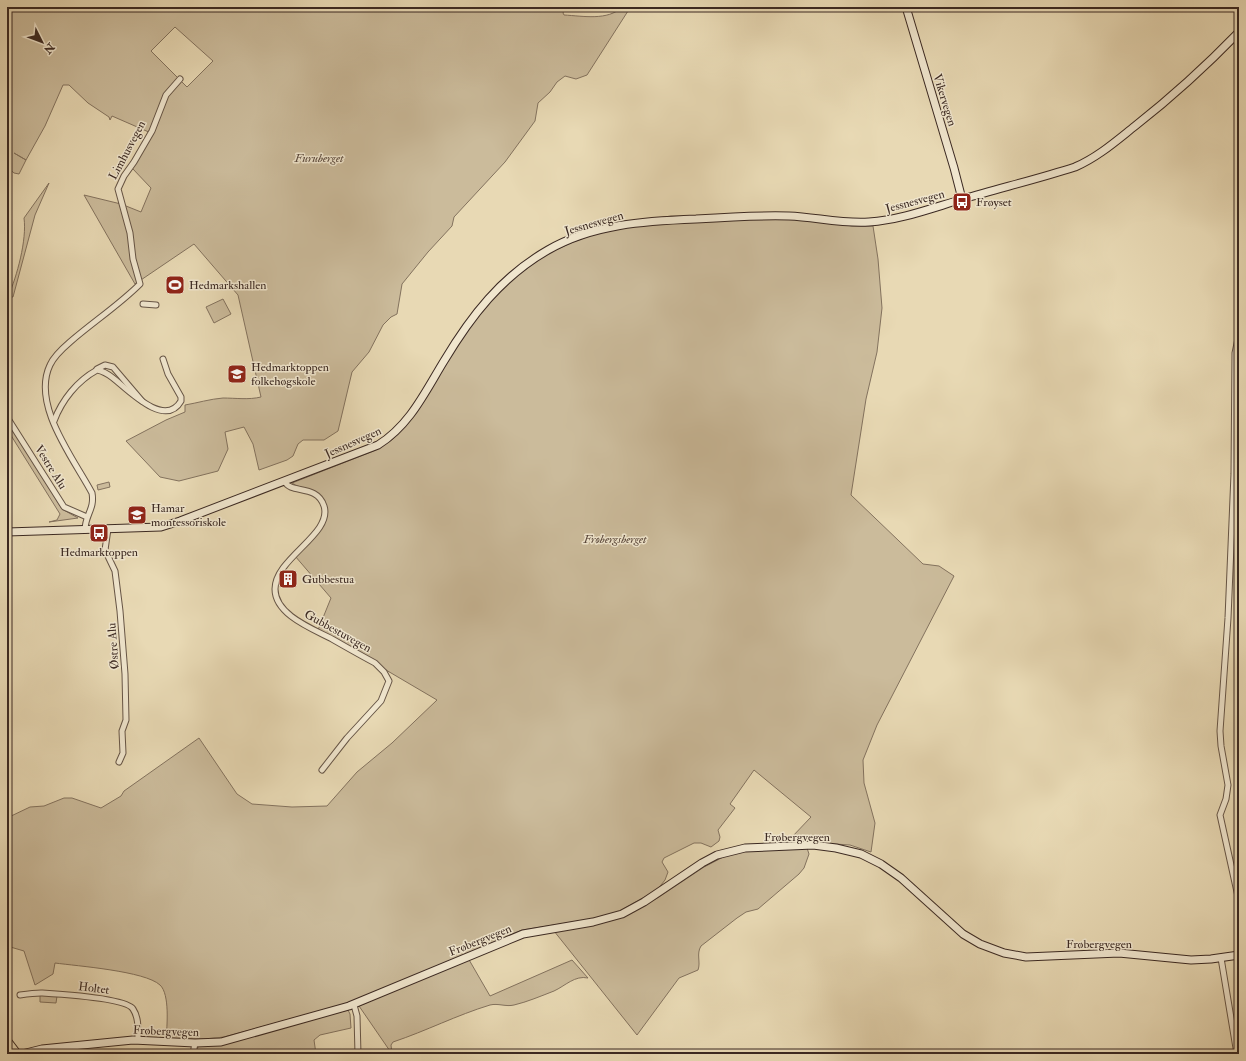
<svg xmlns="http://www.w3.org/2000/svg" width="1246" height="1061" font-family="'IM FELL Double Pica',serif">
  <rect width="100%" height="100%" fill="#e8d9b4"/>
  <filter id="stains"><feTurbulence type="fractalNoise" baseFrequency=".005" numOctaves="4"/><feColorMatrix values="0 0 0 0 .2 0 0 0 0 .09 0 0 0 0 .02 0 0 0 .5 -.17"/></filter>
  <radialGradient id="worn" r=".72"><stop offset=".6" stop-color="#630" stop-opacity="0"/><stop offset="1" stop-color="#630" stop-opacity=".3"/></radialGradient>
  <g fill="#cbbb9b" stroke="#83725e" fill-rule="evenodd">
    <path d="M7 7H565L563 13 564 15C583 16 608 21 622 7H629L628 11 587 75 576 79 565 76 557 82 550 92 538 103 535 121 505 162 454 217 452 226 428 252 402 284 397 314 391 317 383 325 369 352 352 372 338 431 324 440H303L298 444 293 456 287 460 259 470 253 444 244 427 225 432 228 449 218 471 179 481 160 477 126 441 166 420 185 412V405C197 403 210 399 223 398 235 398 249 400 261 397L238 295 194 244 135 284 84 195 121 204 141 212 151 188 132 168 151 133 112 116 110 120 109 117 88 103 69 85H63L45 126 26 160 14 153 26 160 19 174 14 173 7 167ZM175 27 213 61 187 87 151 51Z"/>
    <path d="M49 183 35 215 13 297H8C17 276 27 240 24 218Z"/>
    <path d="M671 216 797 217 852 226H873L878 259 882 308 877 352 866 399 851 495 923 564 939 566 954 576 877 725 863 760 864 783 875 823 871 852 850 845 791 841V838L811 817 754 770 730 804 735 808 718 830 720 837 719 841 711 847 701 843H694L664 858 662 862 668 872 665 880 657 890 618 912 592 919 522 930 357 1001 224 1037 205 1039H166C167 1027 170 994 160 985 145 971 77 966 55 963L53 974 35 985 24 951 7 946V818L30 807 44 806 64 798H72L101 808 121 796 124 791 199 738 237 794 252 804 292 807 327 806 357 772 392 743 437 700 318 630 331 598 295 556C309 542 342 517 320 496 312 488 301 489 292 483L376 450 393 439 455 344 505 283 549 253 573 242 625 223Z"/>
    <polygon points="223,299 231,314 214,323 206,307"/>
    <polygon points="7,420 62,509 78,518 49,522 57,520 60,514 7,429"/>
    <polygon points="109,482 110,487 98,490 97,485"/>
    <path d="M807 848 809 854 804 868 799 874 758 909 746 912 737 918 701 946C696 954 701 962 698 970L679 978 637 1035 554 931 641 907 659 897 704 867 735 851Z"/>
    <path d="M468 958 490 996 572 960 588 978C575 975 565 986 554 991 541 996 527 1002 514 1005 506 1007 498 1003 490 1005 457 1015 426 1031 393 1042L391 1045 392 1054 359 1006Z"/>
    <polygon points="40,995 57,996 56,1003 40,1002"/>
    <polygon points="348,1010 350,1014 351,1028 320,1035 314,1040 316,1054 195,1054 196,1050 199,1046"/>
  </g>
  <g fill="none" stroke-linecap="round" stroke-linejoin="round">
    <g stroke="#665546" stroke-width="7">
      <g id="minor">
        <polyline points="143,304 156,305"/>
        <polyline points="1239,334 1235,353 1234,474 1228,618 1220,731 1221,746 1228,785 1226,799 1220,815 1239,901"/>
        <polyline points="97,369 105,365 113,367 142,401"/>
        <polyline points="7,417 64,507 87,517"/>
        <path d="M54 421C62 400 77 381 97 370 103 371 108 374 113 378 127 389 165 429 181 401V397L168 374 163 359"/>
        <path d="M285 482C291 494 317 484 324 506 333 534 275 558 275 589 275 615 313 629 332 639 346 647 360 655 375 663L384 672 389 681 381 701 347 738 322 770"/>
        <polyline points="108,529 105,550 115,571 120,611 125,674 126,720 122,731 123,753 119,762"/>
        <path d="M85 530C85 515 95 509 92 493 74 459 31 405 50 365 54 356 63 348 70 342 93 322 119 305 140 284L133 259 130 233 118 189 124 176 134 162 152 131 166 95 180 79"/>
        <polyline points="1221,958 1237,1054"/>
        <path d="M20 995C27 994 34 993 41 993 57 994 126 998 133 1009 139 1018 138 1030 138 1040"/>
        <polyline points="354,1005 357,1016 358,1054"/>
        <polyline points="193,1054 195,1043"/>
      </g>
    </g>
    <g stroke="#3b2922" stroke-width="9">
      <g id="secondary">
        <polyline points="906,7 954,168 962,199"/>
        <path d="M7 532 161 527 180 521 378 445C410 425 425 392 444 361 471 316 501 277 548 250 593 224 645 221 696 219 727 217 758 215 789 216 815 217 842 224 869 222 901 220 932 208 963 199 1000 188 1038 179 1075 167 1098 157 1116 141 1135 126 1172 97 1206 66 1239 32"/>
        <polyline points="22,1054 42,1049 133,1040 195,1043 221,1042 349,1006 523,934 593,922 622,914 644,902 702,863 717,855 745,848 813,845 836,848 861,854 881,864 901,878 963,934 980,944 1004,953 1026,957 1119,953 1191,960 1211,959 1239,955"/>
      </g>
    </g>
    <g stroke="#3b2922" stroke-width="10">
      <polyline id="primary" points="7,1041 17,1054"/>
    </g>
    <use href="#minor" stroke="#f0e6ce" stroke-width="5"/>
    <use href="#secondary" stroke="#f0e6ce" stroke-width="7"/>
    <use href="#primary" stroke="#e8d9b4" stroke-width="8"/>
  </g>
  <defs>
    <g id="bus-square" transform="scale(1)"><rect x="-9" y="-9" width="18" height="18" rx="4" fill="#8f2418" stroke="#f0e6ce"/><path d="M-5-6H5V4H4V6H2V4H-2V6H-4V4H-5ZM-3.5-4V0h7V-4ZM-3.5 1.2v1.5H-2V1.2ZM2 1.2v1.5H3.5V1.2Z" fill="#fff"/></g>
    <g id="stadium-square" transform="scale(1)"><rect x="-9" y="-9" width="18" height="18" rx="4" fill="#8f2418" stroke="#f0e6ce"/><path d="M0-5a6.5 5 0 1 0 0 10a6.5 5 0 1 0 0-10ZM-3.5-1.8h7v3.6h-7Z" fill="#fff"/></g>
    <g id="school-square" transform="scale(1)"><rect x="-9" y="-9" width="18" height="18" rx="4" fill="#8f2418" stroke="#f0e6ce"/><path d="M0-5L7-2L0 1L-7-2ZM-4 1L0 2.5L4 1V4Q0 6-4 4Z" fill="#fff"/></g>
    <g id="building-square" transform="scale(1)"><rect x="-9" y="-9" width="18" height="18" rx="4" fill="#8f2418" stroke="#f0e6ce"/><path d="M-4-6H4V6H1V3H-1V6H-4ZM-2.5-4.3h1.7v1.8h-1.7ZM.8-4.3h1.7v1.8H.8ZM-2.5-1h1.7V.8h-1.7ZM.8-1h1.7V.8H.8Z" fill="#fff"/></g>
  </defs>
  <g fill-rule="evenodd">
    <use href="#bus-square" x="962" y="202"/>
    <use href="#stadium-square" x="175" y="285"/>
    <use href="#school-square" x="237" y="374"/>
    <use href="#school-square" x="137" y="515"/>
    <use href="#bus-square" x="99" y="533"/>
    <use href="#building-square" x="288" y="579"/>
  </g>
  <g text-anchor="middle" stroke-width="3" stroke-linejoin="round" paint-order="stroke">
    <g font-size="12" fill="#3b2922" stroke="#f0e6ce">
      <text transform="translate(945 100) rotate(73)" y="4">Vikervegen</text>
      <text transform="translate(127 150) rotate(-62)" y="4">Limhusvegen</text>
      <text transform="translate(915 201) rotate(-15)" y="4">Jessnesvegen</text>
      <text transform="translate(594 223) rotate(-16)" y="4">Jessnesvegen</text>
      <text transform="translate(353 442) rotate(-24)" y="4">Jessnesvegen</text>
      <text transform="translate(51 467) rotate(58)" y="4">Vestre Alu</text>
      <text transform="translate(338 631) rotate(29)" y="4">Gubbestuvegen</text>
      <text transform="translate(113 646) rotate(-94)" y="4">Østre Alu</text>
      <text x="797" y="841">Frøbergvegen</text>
      <text transform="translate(480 940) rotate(-22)" y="4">Frøbergvegen</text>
      <text x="1099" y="948">Frøbergvegen</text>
      <text transform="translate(94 988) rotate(7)" y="4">Holtet</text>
      <text transform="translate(166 1031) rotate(2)" y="4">Frøbergvegen</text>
    </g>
    <g font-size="12" font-style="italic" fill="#58463a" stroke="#f0e6ce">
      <text x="319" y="162">Furuberget</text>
      <text x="615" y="543">Frøbergsberget</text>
    </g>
    <g font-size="12" fill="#3b2922" stroke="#f0e6ce" text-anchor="start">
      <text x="976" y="206">Frøyset</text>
      <text x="189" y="289">Hedmarkshallen</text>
      <text x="251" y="371">Hedmarktoppen<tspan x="251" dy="14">folkehøgskole</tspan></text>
      <text x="151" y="512">Hamar<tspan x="151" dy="14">montessoriskole</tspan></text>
      <text x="99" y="556" text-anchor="middle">Hedmarktoppen</text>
      <text x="302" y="583">Gubbestua</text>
    </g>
  </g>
  <rect width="1246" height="1061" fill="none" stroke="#e8d9b4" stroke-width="24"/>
  <rect x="8" y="8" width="1230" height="1045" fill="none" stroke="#3b2922" stroke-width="2"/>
  <rect x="12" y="12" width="1222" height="1037" fill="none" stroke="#3b2922"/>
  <g transform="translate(42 42) rotate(132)" stroke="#f0e6ce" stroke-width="3" paint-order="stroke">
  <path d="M0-3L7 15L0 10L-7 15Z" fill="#3b2922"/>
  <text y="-6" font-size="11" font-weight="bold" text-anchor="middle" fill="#3b2922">N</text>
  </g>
  <rect width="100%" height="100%" filter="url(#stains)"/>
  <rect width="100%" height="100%" fill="url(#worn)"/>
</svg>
